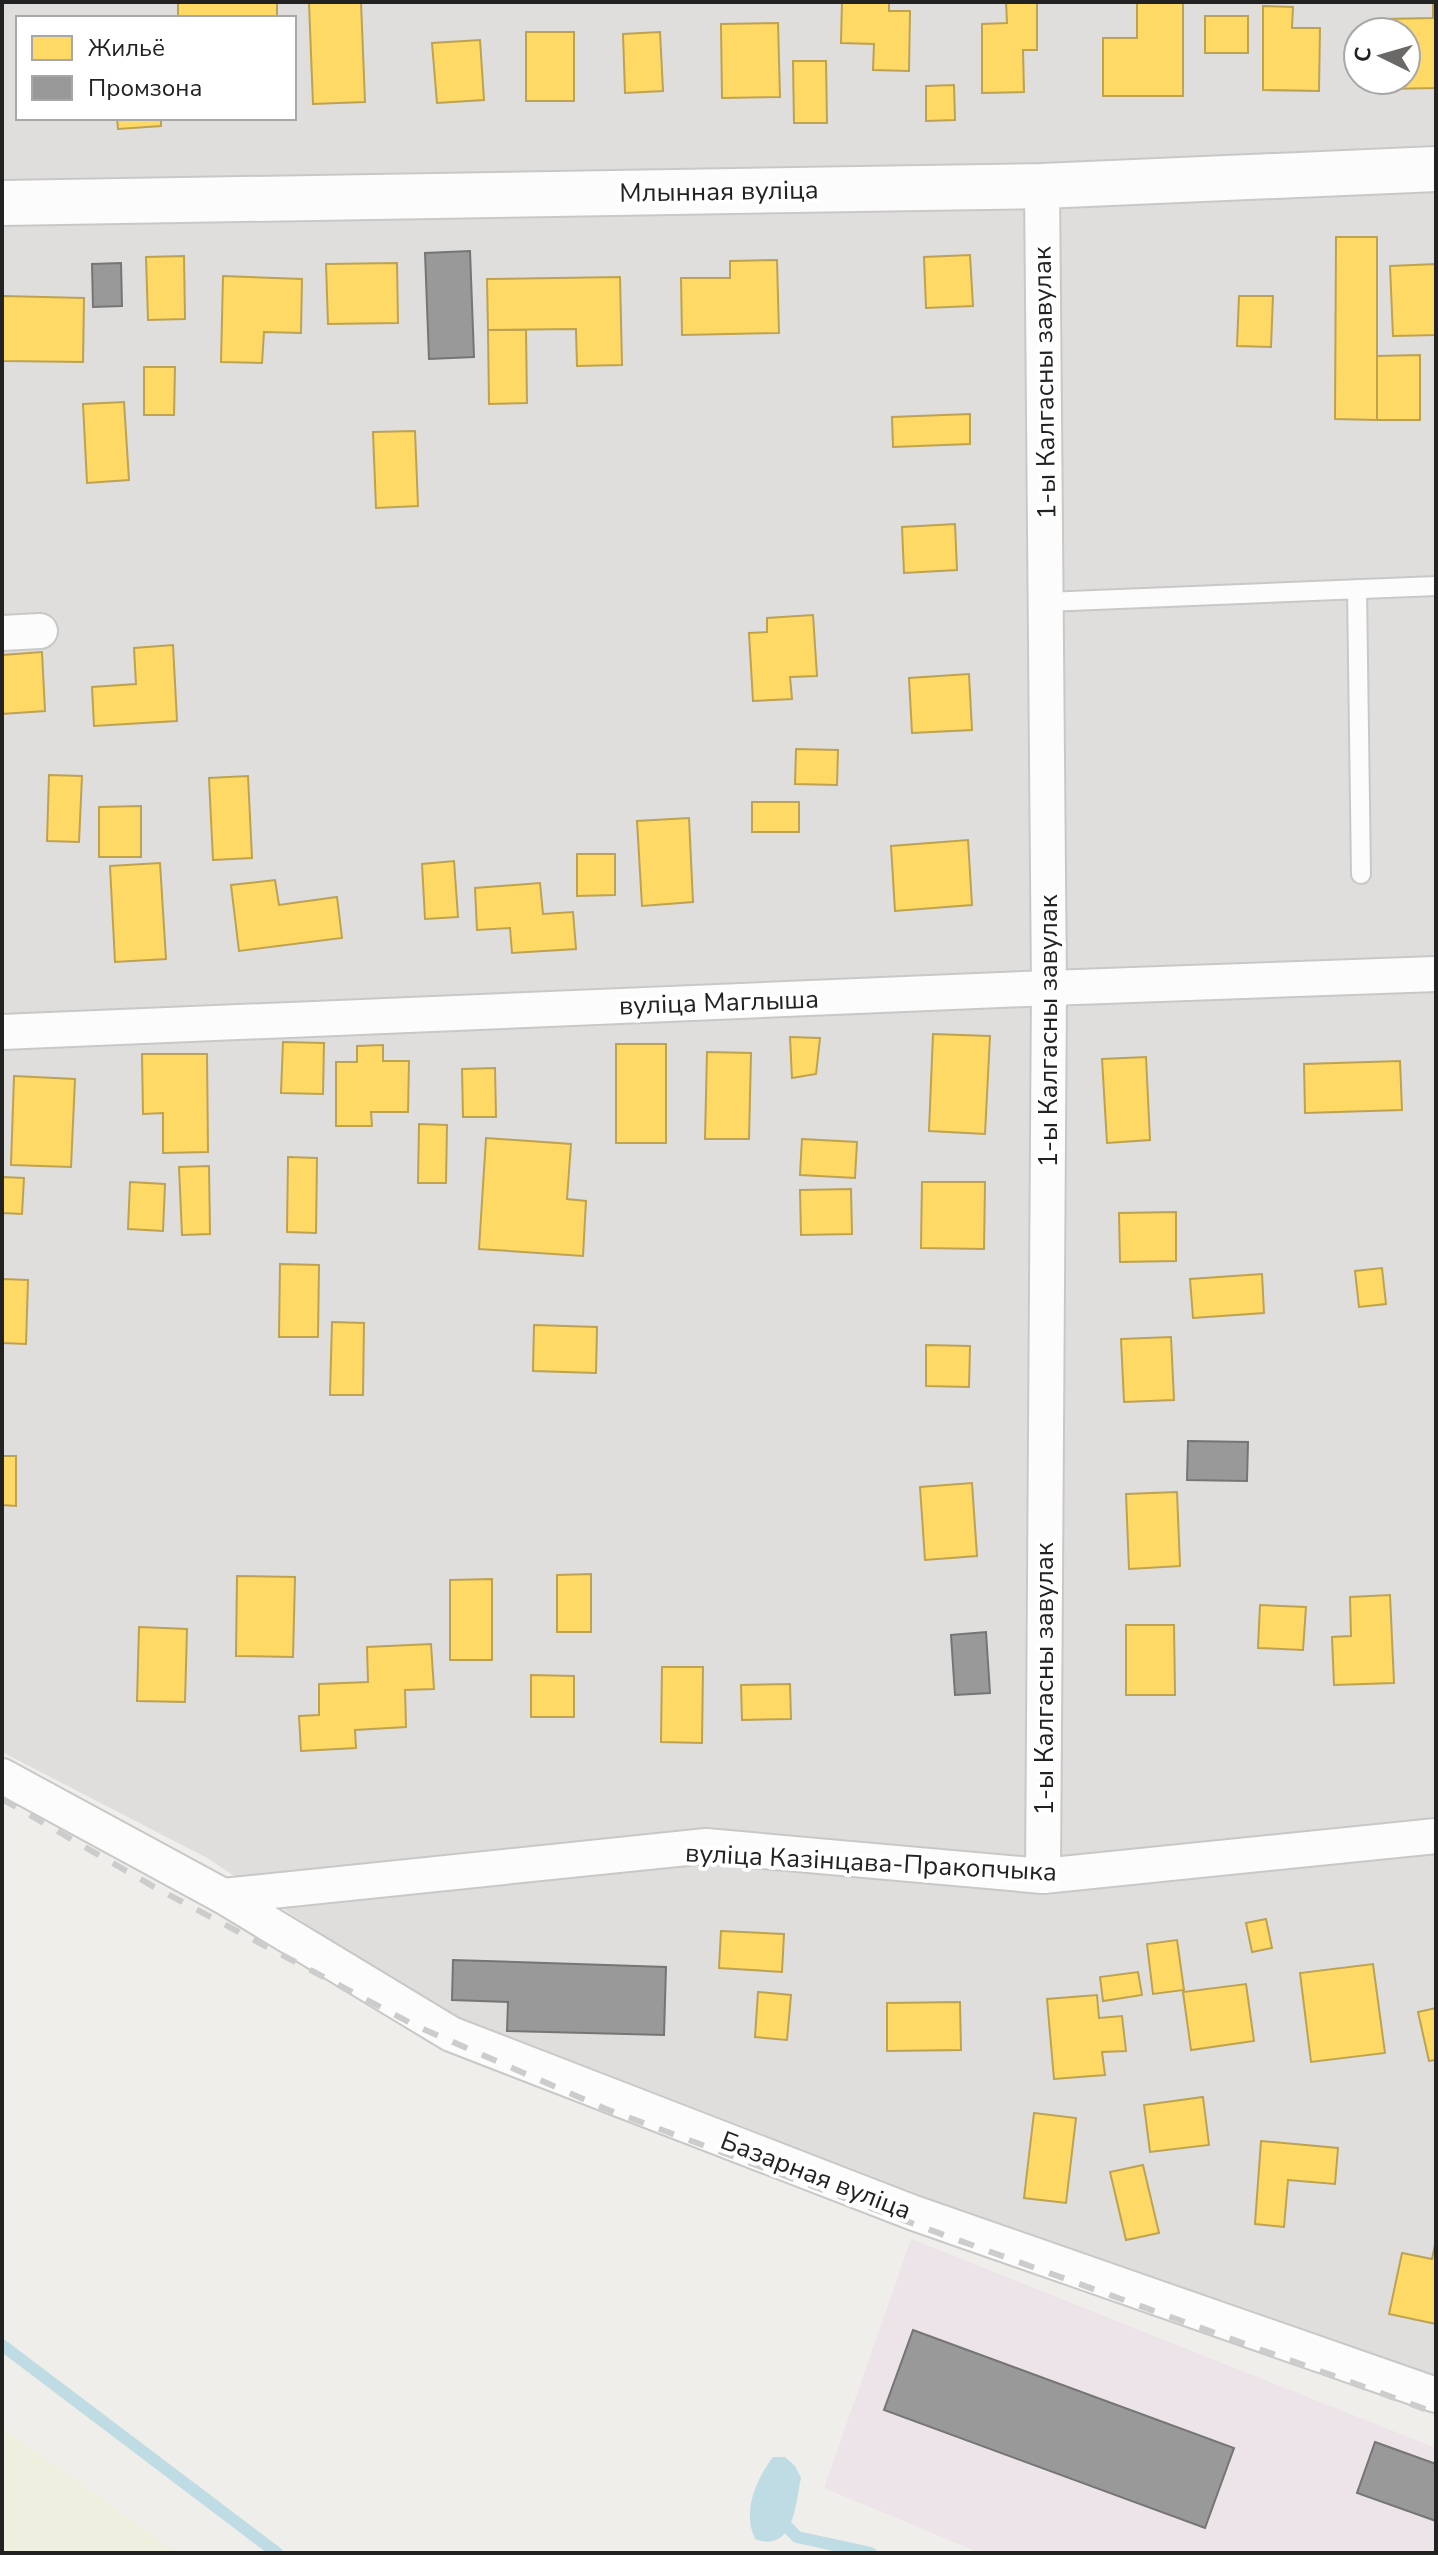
<svg xmlns="http://www.w3.org/2000/svg" width="1438" height="2555" font-family="'Nunito Sans',sans-serif">
  <rect width="100%" height="100%" fill="#f0eeeb"/>
  <path fill="#dfdedc" fill-rule="evenodd" d="M2 2H1436V2377L968 2213 427 2005 209 1859 2 1752ZM18 18H294V118H18ZM1358 32H1406V80H1358Z"/>
  <polygon fill="#ede4e9" points="911,2239 1436,2448 1436,2553 980,2553 824,2488"/>
  <polygon fill="#efefdf" points="2,2427 177,2553 2,2553"/>
  <path fill="#bfdbe3" d="M773 2457H785L795 2466 801 2478C795 2505 794 2553 755 2539 742 2511 756 2480 773 2457Z"/>
  <g fill="#ffd966" stroke="#bda252" stroke-width="2">
    <rect x="178" y="2" width="99" height="16"/>
    <polygon points="361,2 365,102 313,104 309,3"/>
    <polygon points="842,2 889,2 889,11 910,11 909,71 873,70 874,44 841,43"/>
    <polygon points="1006,2 1037,2 1037,50 1023,50 1024,92 982,93 982,24 1007,23"/>
    <polygon points="1137,2 1183,2 1183,96 1103,96 1103,38 1137,38"/>
    <polygon points="1433,2 1436,2 1436,88 1385,89 1385,80 1406,80 1406,32 1384,32 1384,19 1433,18"/>
    <polygon points="1263,6 1293,7 1292,28 1320,28 1319,91 1263,90"/>
    <rect x="1205" y="16" width="43" height="37"/>
    <polygon points="778,23 780,97 722,98 721,24"/>
    <rect x="526" y="32" width="48" height="69"/>
    <polygon points="660,32 663,91 625,93 623,34"/>
    <polygon points="480,40 484,100 437,103 432,43"/>
    <polygon points="793,61 826,61 827,123 794,123"/>
    <polygon points="954,85 955,120 926,121 926,86"/>
    <polygon points="117,118 161,118 161,126 118,129"/>
    <polygon points="1336,237 1377,237 1377,420 1335,419"/>
    <polygon points="970,255 973,306 926,308 924,257"/>
    <polygon points="184,256 185,319 148,320 146,257"/>
    <polygon points="777,260 779,333 682,335 681,278 730,278 730,261"/>
    <polygon points="397,263 398,323 328,324 326,264"/>
    <polygon points="1436,264 1436,335 1393,336 1390,266"/>
    <polygon points="223,276 302,279 301,333 264,332 262,363 221,362"/>
    <polygon points="620,277 622,365 577,366 576,329 488,330 487,279"/>
    <polygon points="2,296 84,298 83,362 2,361"/>
    <polygon points="1239,296 1273,296 1271,347 1237,346"/>
    <polygon points="488,330 526,330 527,403 489,404"/>
    <polygon points="1420,355 1420,420 1377,420 1377,356"/>
    <polygon points="144,367 175,367 174,415 144,415"/>
    <polygon points="124,402 129,480 87,483 83,404"/>
    <polygon points="970,414 970,444 893,447 892,417"/>
    <polygon points="415,431 418,506 376,508 373,432"/>
    <polygon points="955,524 957,570 904,573 902,527"/>
    <polygon points="813,615 817,676 790,677 792,699 753,701 749,633 767,632 767,618"/>
    <polygon points="173,645 177,721 94,726 92,687 136,684 134,648"/>
    <polygon points="42,652 45,711 2,714 2,655"/>
    <polygon points="969,674 972,730 912,733 909,678"/>
    <polygon points="796,749 838,750 837,785 795,784"/>
    <polygon points="49,775 82,776 79,842 47,841"/>
    <polygon points="248,776 252,858 213,860 209,778"/>
    <rect x="752" y="802" width="47" height="30"/>
    <polygon points="141,806 141,857 99,857 99,807"/>
    <polygon points="689,818 693,902 642,906 637,821"/>
    <polygon points="968,840 972,905 895,911 891,846"/>
    <polygon points="577,854 615,854 615,895 577,896"/>
    <polygon points="454,861 458,917 425,919 422,864"/>
    <polygon points="160,863 166,959 115,962 110,866"/>
    <polygon points="275,880 279,905 337,897 342,938 239,951 231,885"/>
    <polygon points="540,883 543,914 573,912 576,949 512,953 510,928 477,930 475,888"/>
    <polygon points="933,1034 990,1036 985,1134 929,1131"/>
    <polygon points="790,1037 820,1038 816,1074 792,1078"/>
    <polygon points="283,1042 324,1043 323,1094 281,1093"/>
    <rect x="616" y="1044" width="50" height="99"/>
    <polygon points="383,1045 383,1061 409,1061 408,1112 371,1112 372,1126 336,1126 336,1062 357,1062 357,1046"/>
    <polygon points="707,1052 751,1053 749,1139 705,1139"/>
    <polygon points="142,1054 207,1054 208,1152 163,1153 163,1113 143,1114"/>
    <polygon points="1146,1057 1150,1140 1107,1143 1102,1059"/>
    <polygon points="1400,1061 1402,1110 1305,1113 1304,1064"/>
    <polygon points="495,1068 496,1117 463,1117 462,1069"/>
    <polygon points="14,1076 75,1079 71,1167 11,1165"/>
    <polygon points="419,1124 447,1125 446,1183 418,1183"/>
    <polygon points="486,1138 571,1144 567,1199 586,1201 583,1256 479,1249"/>
    <polygon points="802,1139 857,1142 855,1178 800,1175"/>
    <polygon points="288,1157 317,1158 316,1233 287,1232"/>
    <polygon points="209,1166 210,1234 182,1235 179,1167"/>
    <polygon points="2,1177 24,1178 22,1214 2,1213"/>
    <polygon points="130,1182 165,1184 163,1231 128,1229"/>
    <polygon points="922,1182 985,1182 984,1249 921,1248"/>
    <polygon points="851,1189 852,1234 801,1235 800,1190"/>
    <polygon points="1176,1212 1176,1261 1120,1262 1119,1213"/>
    <polygon points="280,1264 319,1265 318,1337 279,1337"/>
    <polygon points="1382,1268 1386,1304 1359,1307 1355,1271"/>
    <polygon points="1262,1274 1264,1313 1193,1318 1190,1279"/>
    <polygon points="2,1279 28,1280 26,1344 2,1343"/>
    <polygon points="332,1322 364,1323 363,1395 330,1395"/>
    <polygon points="534,1325 597,1327 596,1373 533,1371"/>
    <polygon points="1171,1337 1174,1400 1124,1402 1121,1339"/>
    <polygon points="926,1345 970,1346 969,1387 926,1386"/>
    <polygon points="2,1456 16,1456 16,1506 2,1505"/>
    <polygon points="972,1483 977,1556 925,1560 920,1487"/>
    <polygon points="1177,1492 1180,1566 1129,1569 1126,1494"/>
    <polygon points="591,1574 591,1632 557,1632 557,1575"/>
    <polygon points="237,1576 295,1577 293,1657 236,1656"/>
    <polygon points="492,1579 492,1660 450,1660 450,1580"/>
    <polygon points="1390,1595 1394,1683 1334,1685 1332,1637 1351,1636 1350,1597"/>
    <polygon points="1260,1605 1306,1607 1303,1650 1258,1648"/>
    <polygon points="1126,1625 1174,1625 1175,1695 1126,1695"/>
    <polygon points="139,1627 187,1629 185,1702 137,1701"/>
    <polygon points="431,1644 434,1689 405,1690 406,1727 355,1730 356,1748 301,1751 299,1716 319,1715 319,1684 368,1682 367,1647"/>
    <polygon points="662,1667 703,1667 702,1743 661,1742"/>
    <polygon points="531,1675 574,1676 574,1717 531,1717"/>
    <polygon points="790,1684 791,1719 742,1720 741,1685"/>
    <polygon points="1266,1919 1272,1948 1252,1952 1246,1923"/>
    <polygon points="721,1931 784,1934 782,1972 719,1968"/>
    <polygon points="1177,1940 1184,1990 1153,1994 1147,1944"/>
    <polygon points="1373,1964 1385,2053 1311,2062 1300,1973"/>
    <polygon points="1138,1972 1142,1995 1103,2001 1100,1977"/>
    <polygon points="1246,1984 1254,2041 1191,2050 1183,1992"/>
    <polygon points="758,1992 791,1995 787,2040 755,2037"/>
    <polygon points="1097,1995 1099,2018 1122,2016 1126,2051 1102,2052 1105,2075 1054,2079 1047,1999"/>
    <polygon points="960,2002 961,2050 887,2051 887,2003"/>
    <polygon points="1436,2008 1436,2060 1429,2061 1418,2012"/>
    <polygon points="1203,2097 1209,2145 1150,2152 1144,2105"/>
    <polygon points="1034,2113 1076,2118 1066,2203 1024,2198"/>
    <polygon points="1261,2141 1338,2148 1335,2184 1288,2180 1284,2227 1255,2224"/>
    <polygon points="1143,2165 1159,2233 1126,2240 1110,2172"/>
    <polygon points="1436,2240 1436,2324 1389,2314 1402,2253 1432,2259"/>
  </g>
  <g fill="#999" stroke="#757575" stroke-width="2">
    <polygon points="470,251 474,357 429,359 425,253"/>
    <polygon points="121,263 122,306 93,307 92,264"/>
    <polygon points="1188,1441 1248,1442 1247,1481 1187,1480"/>
    <polygon points="986,1632 990,1693 955,1695 951,1635"/>
    <polygon points="453,1960 666,1967 664,2035 507,2031 508,2002 452,2000"/>
    <polygon points="913,2330 1234,2448 1205,2528 884,2410"/>
    <polygon points="1375,2442 1436,2464 1436,2521 1357,2493"/>
  </g>
  <g fill="none" stroke-linecap="round" stroke-linejoin="round">
    <g stroke="#bfdbe3" stroke-width="12">
      <polyline points="2,2345 277,2553"/>
      <polyline points="778,2517 797,2537 871,2553"/>
    </g>
    <g stroke="#c9c8c7" stroke-width="22">
      <g id="service">
        <polyline points="1357,589 1361,874"/>
        <polyline points="1046,602 1436,586"/>
      </g>
    </g>
    <g stroke="#c9c8c7" stroke-width="38">
      <g id="minor">
        <polyline points="1042,186 1049,988 1043,1876"/>
        <polyline points="2,633 40,631"/>
        <polyline points="2,1032 1049,988 1436,974"/>
        <polyline points="2,1776 223,1896 706,1846 1043,1876 1436,1836"/>
        <polyline points="223,1896 451,2034 914,2213 1436,2395"/>
      </g>
    </g>
    <g stroke="#c9c8c7" stroke-width="48">
      <polyline id="tertiary" points="2,203 1042,186 1436,169"/>
    </g>
    <use href="#service" stroke="#fdfcfc" stroke-width="18"/>
    <use href="#minor" stroke="#fdfcfc" stroke-width="34"/>
    <use href="#tertiary" stroke="#fdfcfc" stroke-width="44"/>
    <polyline stroke="#ccc" stroke-width="6" stroke-dasharray="16 16" stroke-linecap="butt" points="2,1799 156,1888 414,2025 606,2109 922,2227 1436,2413"/>
  </g>
  <g text-anchor="middle" stroke-width="8" stroke-linejoin="round" paint-order="stroke">
    <g font-size="26" fill="#222" stroke="#fff">
      <text transform="translate(719 191) rotate(-1)" y="9">Млынная вуліца</text>
      <text transform="translate(1044 383) rotate(-91)" y="9">1-ы Калгасны завулак</text>
      <text transform="translate(719 1002) rotate(-2)" y="9">вуліца Маглыша</text>
      <text transform="translate(1048 1031) rotate(-90)" y="9">1-ы Калгасны завулак</text>
      <text transform="translate(1044 1679) rotate(-90)" y="9">1-ы Калгасны завулак</text>
      <text transform="translate(871 1862) rotate(3)" y="9">вуліца Казінцава-Пракопчыка</text>
      <text transform="translate(816 2175) rotate(21)" y="9">Базарная вуліца</text>
    </g>
  </g>
  <rect width="1438" height="2555" fill="none" stroke="#222222" stroke-width="8"/>
  <rect x="16" y="16" width="280" height="104" fill="#ffffff" stroke="#a7a7a7" stroke-width="2"/>
  <rect x="32" y="36" width="40" height="24" fill="#ffd966" stroke="#a7a7a7" stroke-width="2"/>
  <text x="88" y="56" font-size="24" fill="#222222">Жильё</text>
  <rect x="32" y="76" width="40" height="24" fill="#999999" stroke="#a7a7a7" stroke-width="2"/>
  <text x="88" y="96" font-size="24" fill="#222222">Промзона</text>
  <g transform="translate(1382 56) rotate(275)"><circle r="38" fill="#ffffff" stroke="#a7a7a7" stroke-width="2"/>
  <path d="M0-6L14 30L0 20L-14 30Z" fill="#6a6968"/>
  <text y="-12" font-size="22" font-weight="bold" text-anchor="middle" fill="#222222">С</text>
  </g>
</svg>
